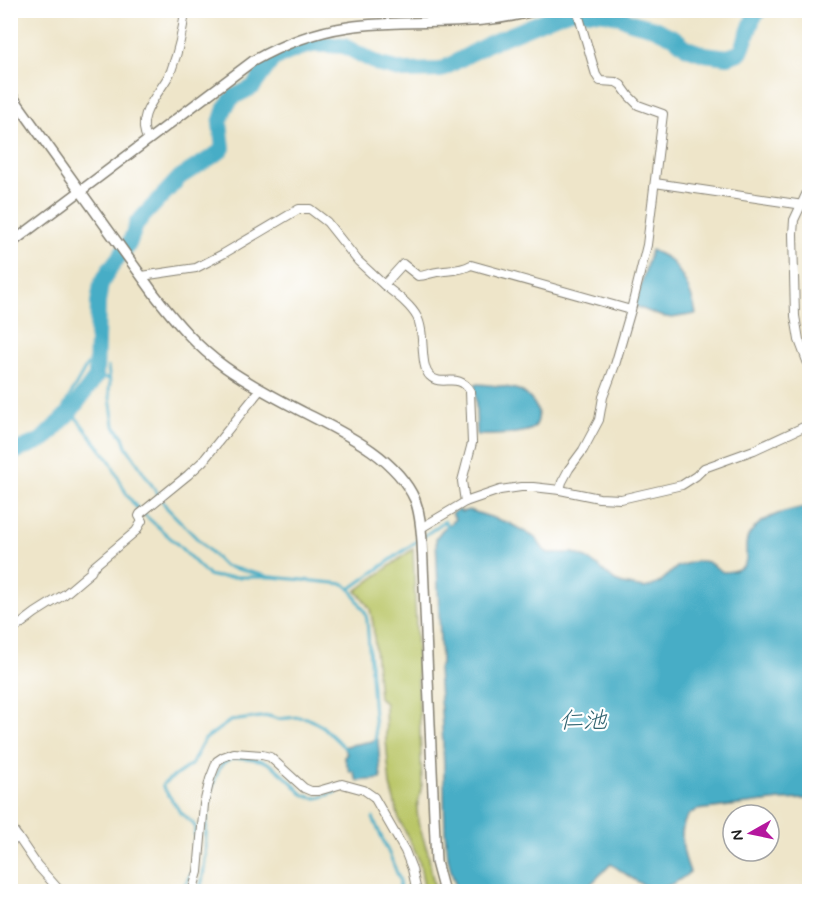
<svg xmlns="http://www.w3.org/2000/svg" width="820" height="902" font-family="Mynerve,'Klee One',sans-serif">
  <rect width="100%" height="100%" fill="#fff"/>
  <filter id="ink" filterUnits="userSpaceOnUse"><feTurbulence type="fractalNoise" baseFrequency=".0167" numOctaves="2"/><feDisplacementMap in="SourceGraphic" scale="12" xChannelSelector="R" yChannelSelector="G"/><feConvolveMatrix kernelMatrix="1 2 1 2 8 2 1 2 1" color-interpolation-filters="sRGB"/></filter>
  <filter id="wash" filterUnits="userSpaceOnUse"><feTurbulence type="fractalNoise" baseFrequency=".008" numOctaves="4" result="noise"/><feDisplacementMap in="SourceGraphic" scale="24" xChannelSelector="R" yChannelSelector="G"/><feGaussianBlur stdDeviation="1.35" result="paint"/><feColorMatrix in="noise" values="0 0 0 0 0 0 0 0 0 0 0 0 0 0 0 0 0 1.4 0 .05"/><feComposite in="paint" operator="in"/></filter>
  <g filter="url(#wash)">
    <rect width="100%" height="100%" fill="#eee5c9"/>
    <polygon fill="#bac668" stroke="#6b7142" stroke-width="1.5" points="413,549 422,784 417,808 418,822 428,853 435,891 425,891 419,860 399,819 390,785 386,740 385,704 379,697 373,623 370,609 362,597 356,591"/>
    <g fill="#47adc6" stroke="#326471" stroke-width="1.5">
      <path d="M651 250C658 253 667 257 672 262 684 276 693 296 696 314L672 318 660 316 635 306Z"/>
      <path d="M475 384C483 384 514 387 521 391 528 395 536 404 538 412 539 419 538 425 532 429 523 434 488 436 477 435Z"/>
      <path d="M809 506V799L781 800 697 810C696 811 690 814 689 815 676 829 684 857 690 872 656 901 642 885 611 864L584 891H458C442 855 445 816 444 777 444 741 440 705 438 669L441 664 436 538 442 530 455 519 452 513 459 509 461 512 469 510 509 523 536 538 543 549 548 553H574L586 558 598 566 615 581 623 584 644 588 652 586 659 583 677 567 692 562 702 561 708 562 723 572C761 570 738 550 750 533 764 514 789 511 809 506Z"/>
      <polygon points="378,740 381,779 357,781 353,771 350,772 344,757 347,754 344,749 346,746"/>
    </g>
    <g fill="none" stroke-linecap="round" stroke-linejoin="round">
      <g stroke="#47adc6" stroke-width="3">
        <polyline points="108,367 110,383 109,390 114,425 123,437 126,446 167,508 224,566 267,576"/>
        <polyline points="96,377 109,379"/>
        <polyline points="71,411 110,461 127,495 137,508 176,543 208,575 217,577 272,577 344,584 350,589 445,521 448,529"/>
        <polyline points="10,446 37,435 62,410 87,365"/>
        <polyline points="351,590 365,612 367,620 376,743"/>
        <polyline points="373,818 391,858 400,881 399,892"/>
        <polyline points="178,892 186,883 193,870 195,827 193,823 181,813 163,787 163,784 192,764 204,740 230,721 269,716 278,719 298,717 307,718 322,726 347,750"/>
        <path d="M199 892C210 860 202 824 211 792 218 771 219 755 245 758 251 759 257 759 263 761 274 764 284 776 292 783 298 789 301 795 310 797 318 800 328 795 336 792"/>
      </g>
      <polyline stroke="#47adc6" stroke-width="16" points="10,454 45,439 71,411 96,377 98,303 101,284 109,270 129,244 137,223 180,177 218,153 223,148 220,123 225,108 233,97 253,87 273,59 297,49 312,45 328,45 344,46 380,65 404,71 441,70 488,44 550,18 571,11 581,11 605,13 618,16 631,22 654,28 675,38 687,48 704,54 728,57 741,52 753,19 759,10"/>
    </g>
  </g>
  <g filter="url(#ink)">
    <g fill="none" stroke-linecap="round" stroke-linejoin="round">
      <g stroke="#858072" stroke-width="10">
        <g id="minor">
          <path d="M148 140C133 115 162 92 171 71 178 52 183 31 185 10"/>
          <polyline points="655,183 810,206"/>
          <polyline points="810,186 794,220 793,234 795,316 799,340 810,369"/>
          <path d="M142 276 196 268 223 254 299 209H310L327 222 358 261 384 285 403 264 418 276C425 276 430 273 437 272 448 270 461 271 471 265L631 310"/>
          <path d="M384 285C395 294 410 304 417 317 426 333 419 366 430 376 442 388 458 371 470 391L472 443 462 481 465 502"/>
          <polyline points="560,490 562,482 569,469 583,450 599,420 603,397 615,365 631,310 647,245 663,114 638,105 629,96 621,85 616,82 600,81 596,75 577,10"/>
          <polyline points="421,528 465,502 500,490 521,487 533,487 560,490 599,498 621,499 682,485 696,476 704,468 754,450 810,424"/>
          <polyline points="10,632 35,613 65,594 91,572 92,568 136,531 142,521 139,516 140,514 188,475 203,461 260,390"/>
          <polyline points="10,826 18,837 10,843"/>
          <polyline points="18,837 37,865 61,892"/>
          <polyline points="192,892 198,872 204,804 210,779 217,761 223,757 234,753 262,755 270,757 304,788 311,791 318,791 342,784 364,790 374,797 405,851 412,869 417,892"/>
        </g>
      </g>
      <g stroke="#858072" stroke-width="12">
        <g id="tertiary">
          <path d="M10 93 155 295C176 322 197 347 225 367 250 385 278 399 305 413 344 433 396 457 415 500 420 513 421 527 422 541L436 862 444 892"/>
          <path d="M10 244 253 61C283 44 314 32 348 27 410 18 476 29 536 10"/>
        </g>
      </g>
      <use href="#minor" stroke="#fff" stroke-width="8"/>
      <use href="#tertiary" stroke="#fff" stroke-width="9"/>
    </g>
  </g>
  <g text-anchor="middle" stroke-width="4.5" stroke-linejoin="round" paint-order="stroke">
    <g font-size="24" font-style="italic" fill="#326471" stroke="#fff">
      <text x="583" y="728">仁池</text>
    </g>
  </g>
  <rect width="820" height="902" fill="none" stroke="#fff" stroke-width="36"/>
  <g transform="translate(751 833) rotate(261)"><circle r="28" fill="#ffffff" stroke="#a4a4a4" stroke-width="1.5"/>
  <path d="M0-4.5L10 22L0 15L-10 22Z" fill="#b5179e"/>
  <text y="-9" font-size="16" font-weight="bold" text-anchor="middle" fill="#1c1c1c">N</text>
  </g>
</svg>
